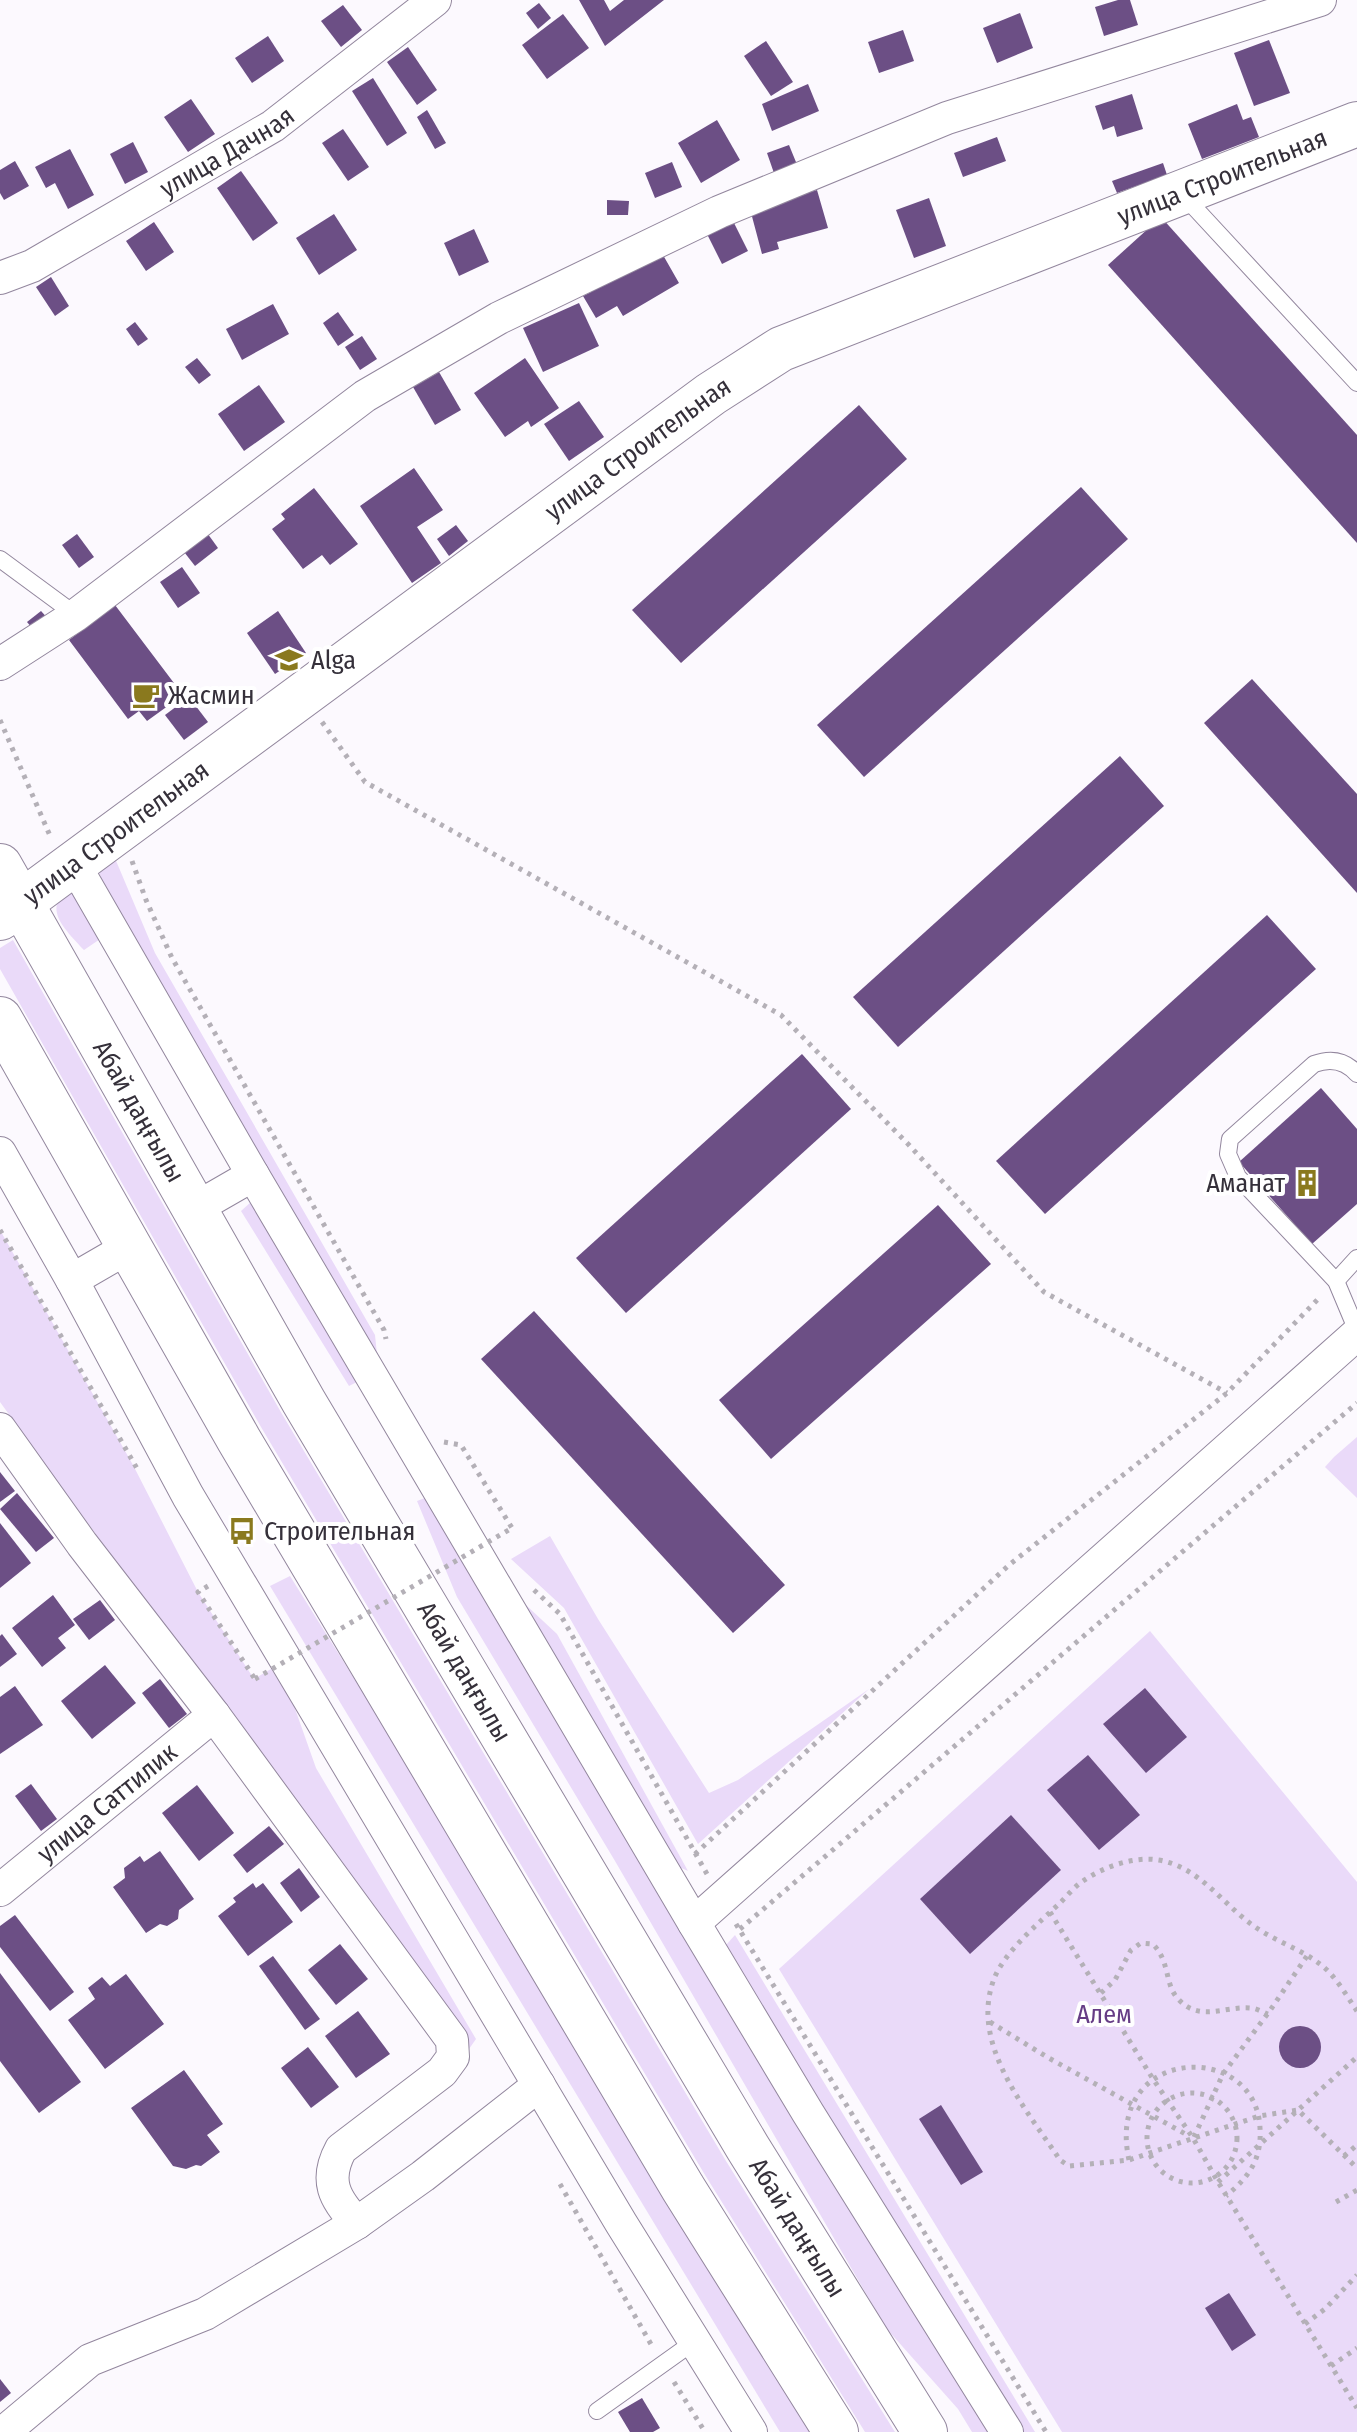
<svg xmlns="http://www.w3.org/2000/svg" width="1357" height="2432" font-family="'Fira Sans Condensed',sans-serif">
  <rect width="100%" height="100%" fill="#fcf9fe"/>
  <g fill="#eadaf9">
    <polygon points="114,856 155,953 375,1335 378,1364 110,908 98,868"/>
    <path d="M74 884 106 935 84 950C64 928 39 907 74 884Z"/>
    <polygon points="13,940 282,1414 726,2161 895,2432 865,2432 705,2175 261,1427 0,969 0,948"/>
    <polygon points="251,1202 264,1209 365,1378 349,1386 241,1211"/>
    <polygon points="0,1230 133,1465 198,1592 254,1679 271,1669 293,1703 316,1768 476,2039 469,2049 0,1402"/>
    <polygon points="1357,1437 1357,1498 1325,1467 1334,1457"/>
    <polygon points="430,1496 995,2432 972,2432 958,2409 886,2328 615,1861 457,1597 417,1501"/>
    <polygon points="550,1536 598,1619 709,1793 738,1780 869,1689 698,1844 564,1608 511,1559"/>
    <polygon points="290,1576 793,2381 813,2432 780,2432 270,1586"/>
    <polygon points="513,1593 557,1634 688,1871 666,1861"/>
    <polygon points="1150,1631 1357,1882 1357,2432 1062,2432 779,1969"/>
    <polygon points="735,1935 1035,2432 1016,2432 729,1962 726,1945"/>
  </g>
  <g fill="#6c4f85">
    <polygon points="579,0 604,0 610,11 624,0 664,0 605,46"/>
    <polygon points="1118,0 1130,0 1138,25 1104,36 1095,7"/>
    <polygon points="539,3 551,18 538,29 526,13"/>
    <polygon points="343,5 362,30 341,47 321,21"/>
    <polygon points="1020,13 1033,48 997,63 983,28"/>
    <polygon points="563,14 589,48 547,79 522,45"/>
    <polygon points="903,30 914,61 879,73 868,42"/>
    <polygon points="268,36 284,61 252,83 235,58"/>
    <polygon points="1269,40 1290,93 1254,106 1234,53"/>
    <polygon points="766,41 793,82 771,96 744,56"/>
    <polygon points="408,47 437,90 417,105 387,62"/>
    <polygon points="373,78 407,133 387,146 352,91"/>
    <polygon points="808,84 819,111 772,131 762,104"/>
    <polygon points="1132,94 1143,129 1117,137 1114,126 1103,130 1095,106"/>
    <polygon points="191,99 215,134 188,152 164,117"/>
    <polygon points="1237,104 1243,120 1251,117 1259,137 1202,159 1188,124"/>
    <polygon points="427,110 446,143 435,149 417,117"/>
    <polygon points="717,120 740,160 701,183 678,143"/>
    <polygon points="343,129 369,167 348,181 322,143"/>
    <polygon points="997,137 1006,161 963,177 954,153"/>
    <polygon points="133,142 148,172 125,184 110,154"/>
    <polygon points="789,145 798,167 775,176 767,153"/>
    <polygon points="70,149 94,195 68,209 55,183 46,188 35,167"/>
    <polygon points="15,161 29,186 4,200 0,193 0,170"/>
    <polygon points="672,162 682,187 655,198 645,173"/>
    <polygon points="1163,163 1167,175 1117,193 1112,181"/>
    <polygon points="241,171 278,223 253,241 217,188"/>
    <polygon points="817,190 828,228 777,242 779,249 762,254 750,209"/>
    <polygon points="929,198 946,246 914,258 896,210"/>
    <polygon points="607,200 629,201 628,215 607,215"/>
    <polygon points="334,214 357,250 319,275 296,238"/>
    <polygon points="1161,217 1357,435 1357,543 1108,265"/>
    <polygon points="732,219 748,251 722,264 706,232"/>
    <polygon points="154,222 174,252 146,271 126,241"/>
    <polygon points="474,229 489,262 459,276 444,243"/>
    <polygon points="659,248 679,283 623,316 617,306 596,318 583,296 591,292 587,284"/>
    <polygon points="51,277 69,306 55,316 36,287"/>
    <polygon points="579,303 599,346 543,372 523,328"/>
    <polygon points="273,304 289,334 242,360 226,329"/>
    <polygon points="338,312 354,335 338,346 323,323"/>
    <polygon points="135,322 148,339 138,346 126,329"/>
    <polygon points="362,336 377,359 360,370 345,347"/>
    <polygon points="197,358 211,375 199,384 185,367"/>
    <polygon points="525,358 559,408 531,427 528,421 505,437 474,393"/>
    <polygon points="439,372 461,410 435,425 413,387"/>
    <polygon points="259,385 285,422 244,451 218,414"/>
    <polygon points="579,401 604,437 569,461 544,424"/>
    <polygon points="859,405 907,459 681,663 632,610"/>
    <polygon points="414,468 443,510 417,527 441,563 412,583 360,506"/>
    <polygon points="1081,487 1128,539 864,777 817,725"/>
    <polygon points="314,488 358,544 330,565 322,555 303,569 272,529 285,519 281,514"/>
    <polygon points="456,525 468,541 449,556 437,539"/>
    <polygon points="205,530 218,548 195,566 181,548"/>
    <polygon points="77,534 94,557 79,568 62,545"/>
    <polygon points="182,567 200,593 178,608 160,582"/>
    <polygon points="115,605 183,695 147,721 139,711 128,719 69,640"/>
    <polygon points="41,611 51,622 37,634 27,622"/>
    <polygon points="278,611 306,653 275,674 247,633"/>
    <polygon points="1252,679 1357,794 1357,893 1204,723"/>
    <polygon points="236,687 243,697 231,707 223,696"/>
    <polygon points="189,697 208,722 184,740 165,715"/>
    <polygon points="1120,756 1164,806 898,1047 853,997"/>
    <polygon points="1267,915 1316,969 1045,1214 996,1161"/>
    <polygon points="802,1054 851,1109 626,1313 576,1258"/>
    <polygon points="1321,1088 1357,1129 1357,1204 1312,1244 1239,1162"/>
    <polygon points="938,1205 991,1264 771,1459 719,1400"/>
    <polygon points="534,1311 785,1585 733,1633 481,1359"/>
    <polygon points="0,1472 15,1491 0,1502"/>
    <polygon points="17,1493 54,1538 36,1552 0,1509"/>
    <polygon points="0,1523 31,1563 0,1588"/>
    <polygon points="53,1595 75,1625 58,1638 66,1648 42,1667 12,1628"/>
    <polygon points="100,1600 115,1620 89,1640 73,1619"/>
    <polygon points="2,1634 17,1654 0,1667 0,1636"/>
    <polygon points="105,1665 136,1703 92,1739 61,1701"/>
    <polygon points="160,1679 187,1714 169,1728 142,1693"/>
    <polygon points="15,1686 43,1725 0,1754 0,1697"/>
    <polygon points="1145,1688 1187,1737 1146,1773 1103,1724"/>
    <polygon points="1088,1755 1140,1815 1099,1850 1047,1790"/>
    <polygon points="31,1784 57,1819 41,1831 15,1796"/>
    <polygon points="197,1785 234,1833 199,1861 162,1813"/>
    <polygon points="1011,1815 1061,1870 970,1954 920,1899"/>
    <polygon points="269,1826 284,1844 247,1873 233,1855"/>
    <polygon points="160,1851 194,1899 179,1910 178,1919 167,1926 160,1924 146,1933 113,1887 125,1878 124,1868 140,1856 144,1862"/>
    <polygon points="299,1868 320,1897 301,1912 280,1883"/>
    <polygon points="253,1883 256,1888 263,1883 293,1922 248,1956 218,1916 236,1902 233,1898"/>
    <polygon points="15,1915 74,1992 50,2011 0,1947 0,1926"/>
    <polygon points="340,1944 368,1979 336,2005 308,1970"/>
    <polygon points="273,1956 320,2019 305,2030 259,1966"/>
    <polygon points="0,1973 81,2082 39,2113 0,2061"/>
    <polygon points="126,1974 164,2024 105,2069 68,2020 95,1999 88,1988 102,1977 110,1986"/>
    <polygon points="358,2011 390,2054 356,2078 325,2036"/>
    <circle cx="1300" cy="2047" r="21"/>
    <polygon points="308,2047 339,2087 311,2108 281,2068"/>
    <polygon points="184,2070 223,2124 207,2135 220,2152 201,2166 196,2165 186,2169 173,2166 131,2108"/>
    <polygon points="941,2105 983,2172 961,2185 919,2119"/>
    <polygon points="1229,2293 1256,2335 1232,2351 1205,2308"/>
    <polygon points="0,2379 11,2393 0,2402"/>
    <polygon points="642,2398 660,2428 653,2432 630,2432 618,2412"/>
  </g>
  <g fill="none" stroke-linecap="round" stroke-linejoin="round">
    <g stroke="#93879e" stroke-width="18">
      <g id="lane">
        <polyline points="1182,194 1357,383"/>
        <polyline points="0,559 76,615"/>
        <path d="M1357 1074C1345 1060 1330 1058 1314 1064L1230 1139 1228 1154 1238 1177 1336 1281 1357 1331"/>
        <polyline points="1336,1281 1357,1258"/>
        <polyline points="597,2411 695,2341"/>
      </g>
    </g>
    <g stroke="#93879e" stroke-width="34">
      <g id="street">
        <path id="s1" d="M0 278 32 266 273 126 435 0"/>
        <polyline points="0,664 76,615 365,396 499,318 719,212 947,118 1320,0"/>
        <polyline points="74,864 253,1175 694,1923 808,2113 1007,2432"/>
        <polyline points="0,1153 72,1280 188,1496 621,2223 751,2432"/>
        <polyline points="194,1209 253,1175"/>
        <polyline points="72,1280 129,1247"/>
        <path d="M0 1429 82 1544 214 1715 452 2040 453 2057 442 2072 341 2149C324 2180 334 2199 357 2223"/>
        <path id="s2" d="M0 1890 214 1715"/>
        <polyline points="694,1923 1357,1334"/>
        <polyline points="4,2432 90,2360 205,2314 357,2223 423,2176 539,2085"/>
      </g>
    </g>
    <g stroke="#93879e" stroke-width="46">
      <g id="secondary">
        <path id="s3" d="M0 866 304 1402 748 2148 925 2432"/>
        <path id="s4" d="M0 918 711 394 781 349 1357 124"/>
        <polyline points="0,1019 239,1440 683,2188 836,2432"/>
      </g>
    </g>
    <g stroke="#b4b0b7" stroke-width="5" stroke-dasharray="4 6" stroke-linecap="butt">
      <polyline points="0,720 51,838"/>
      <polyline points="322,722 365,782 781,1015 909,1145 1044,1292 1227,1393"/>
      <polyline points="132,861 146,900 172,958 384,1330 386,1339"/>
      <polyline points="0,1230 139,1472"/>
      <polyline points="444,1442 461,1445 512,1528"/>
      <polyline points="208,1586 198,1592 255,1679"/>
      <polyline points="534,1590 560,1614 707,1874"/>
      <polyline points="695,1854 1009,1565 1227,1393 1321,1296"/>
      <polyline points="1050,1912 1153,2079 1193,2138 1218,2182 1357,2408"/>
      <polyline points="736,1924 1046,2432"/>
      <polyline points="740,1929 1357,1403"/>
      <path d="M1101 1993 1115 1980 1131 1950 1141 1943 1153 1944C1171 1963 1164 1985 1179 2000 1200 2022 1225 2006 1250 2008 1256 2008 1262 2012 1268 2014"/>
      <path d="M1357 2011C1346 1995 1335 1975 1320 1964 1299 1948 1272 1940 1251 1924 1221 1902 1198 1866 1158 1860 1134 1856 1103 1867 1083 1881 1075 1886 1068 1895 1061 1902 1040 1922 1004 1952 994 1979 969 2044 1027 2110 1060 2160L1069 2166 1129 2160 1259 2116 1298 2110 1357 2168"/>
      <polyline points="990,2022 1047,2057 1189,2136"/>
      <circle cx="1192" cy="2138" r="45"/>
      <polyline points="1194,2137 1223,2074 1271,2009 1307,1956"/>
      <polyline points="1344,2156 1357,2145"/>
      <path d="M1129 2160C1104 2046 1256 2039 1260 2128 1262 2159 1249 2177 1226 2196"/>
      <polyline points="1218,2182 1357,2057"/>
      <polyline points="560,2184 652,2346"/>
      <polyline points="1336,2202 1357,2190"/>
      <polyline points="1305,2324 1325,2309 1357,2275"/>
      <polyline points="1331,2366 1357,2348"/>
      <polyline points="674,2382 705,2432"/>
    </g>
    <use href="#lane" stroke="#fff" stroke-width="16"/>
    <use href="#street" stroke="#fff" stroke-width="32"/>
    <use href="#secondary" stroke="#fff" stroke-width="44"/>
    <polyline stroke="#b4b0b7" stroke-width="5" stroke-dasharray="4 6" stroke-linecap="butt" points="255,1679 512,1528"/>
  </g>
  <defs>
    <g id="school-bare" transform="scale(2.16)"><path d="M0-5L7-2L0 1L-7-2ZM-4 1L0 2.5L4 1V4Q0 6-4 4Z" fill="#8a791e" stroke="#fff" stroke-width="2.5" paint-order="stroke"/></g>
    <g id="cafe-bare" transform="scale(2.16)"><path d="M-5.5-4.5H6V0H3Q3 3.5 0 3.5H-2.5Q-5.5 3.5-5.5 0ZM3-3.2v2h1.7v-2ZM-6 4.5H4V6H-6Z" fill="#8a791e" stroke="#fff" stroke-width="2.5" paint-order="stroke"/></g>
    <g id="building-bare" transform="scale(2.16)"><path d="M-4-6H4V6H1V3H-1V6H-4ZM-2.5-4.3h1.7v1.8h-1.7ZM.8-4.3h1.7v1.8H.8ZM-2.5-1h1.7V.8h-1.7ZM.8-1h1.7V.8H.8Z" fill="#8a791e" stroke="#fff" stroke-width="2.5" paint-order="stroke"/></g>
    <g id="bus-bare" transform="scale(2.16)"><path d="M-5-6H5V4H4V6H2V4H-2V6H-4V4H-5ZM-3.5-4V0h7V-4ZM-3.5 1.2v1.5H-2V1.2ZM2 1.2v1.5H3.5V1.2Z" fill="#8a791e" stroke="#fff" stroke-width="2.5" paint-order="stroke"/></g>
  </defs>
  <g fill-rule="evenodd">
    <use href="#school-bare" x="289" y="660"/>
    <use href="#cafe-bare" x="146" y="695"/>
    <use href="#building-bare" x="1307" y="1183"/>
    <use href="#bus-bare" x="242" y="1531"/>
  </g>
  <g text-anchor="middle" stroke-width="8" stroke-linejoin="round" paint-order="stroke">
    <g font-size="26" fill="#35303a" stroke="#fff">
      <text dy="9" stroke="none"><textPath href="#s1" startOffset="260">улица Дачная</textPath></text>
      <text dy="9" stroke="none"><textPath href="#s4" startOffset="1440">улица Строительная</textPath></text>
      <text dy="9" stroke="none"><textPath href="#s4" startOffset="792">улица Строительная</textPath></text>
      <text dy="9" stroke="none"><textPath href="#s4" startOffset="144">улица Строительная</textPath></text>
      <text dy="9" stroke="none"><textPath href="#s3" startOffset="282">Абай даңғылы</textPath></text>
      <text dy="9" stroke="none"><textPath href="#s3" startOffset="930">Абай даңғылы</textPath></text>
      <text dy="9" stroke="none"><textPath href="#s2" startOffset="138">улица Саттилик</textPath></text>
      <text dy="9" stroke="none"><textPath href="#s3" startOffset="1578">Абай даңғылы</textPath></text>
    </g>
    <g font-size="26" fill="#35303a" stroke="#fff" text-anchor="start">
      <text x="311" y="669">Alga</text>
      <text x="168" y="704">Жасмин</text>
      <text x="1285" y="1192" text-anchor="end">Аманат</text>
      <text x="264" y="1540">Строительная</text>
    </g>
    <g font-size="26" fill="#653c85" stroke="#fff">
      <text x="1104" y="2023">Алем</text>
    </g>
  </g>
</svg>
